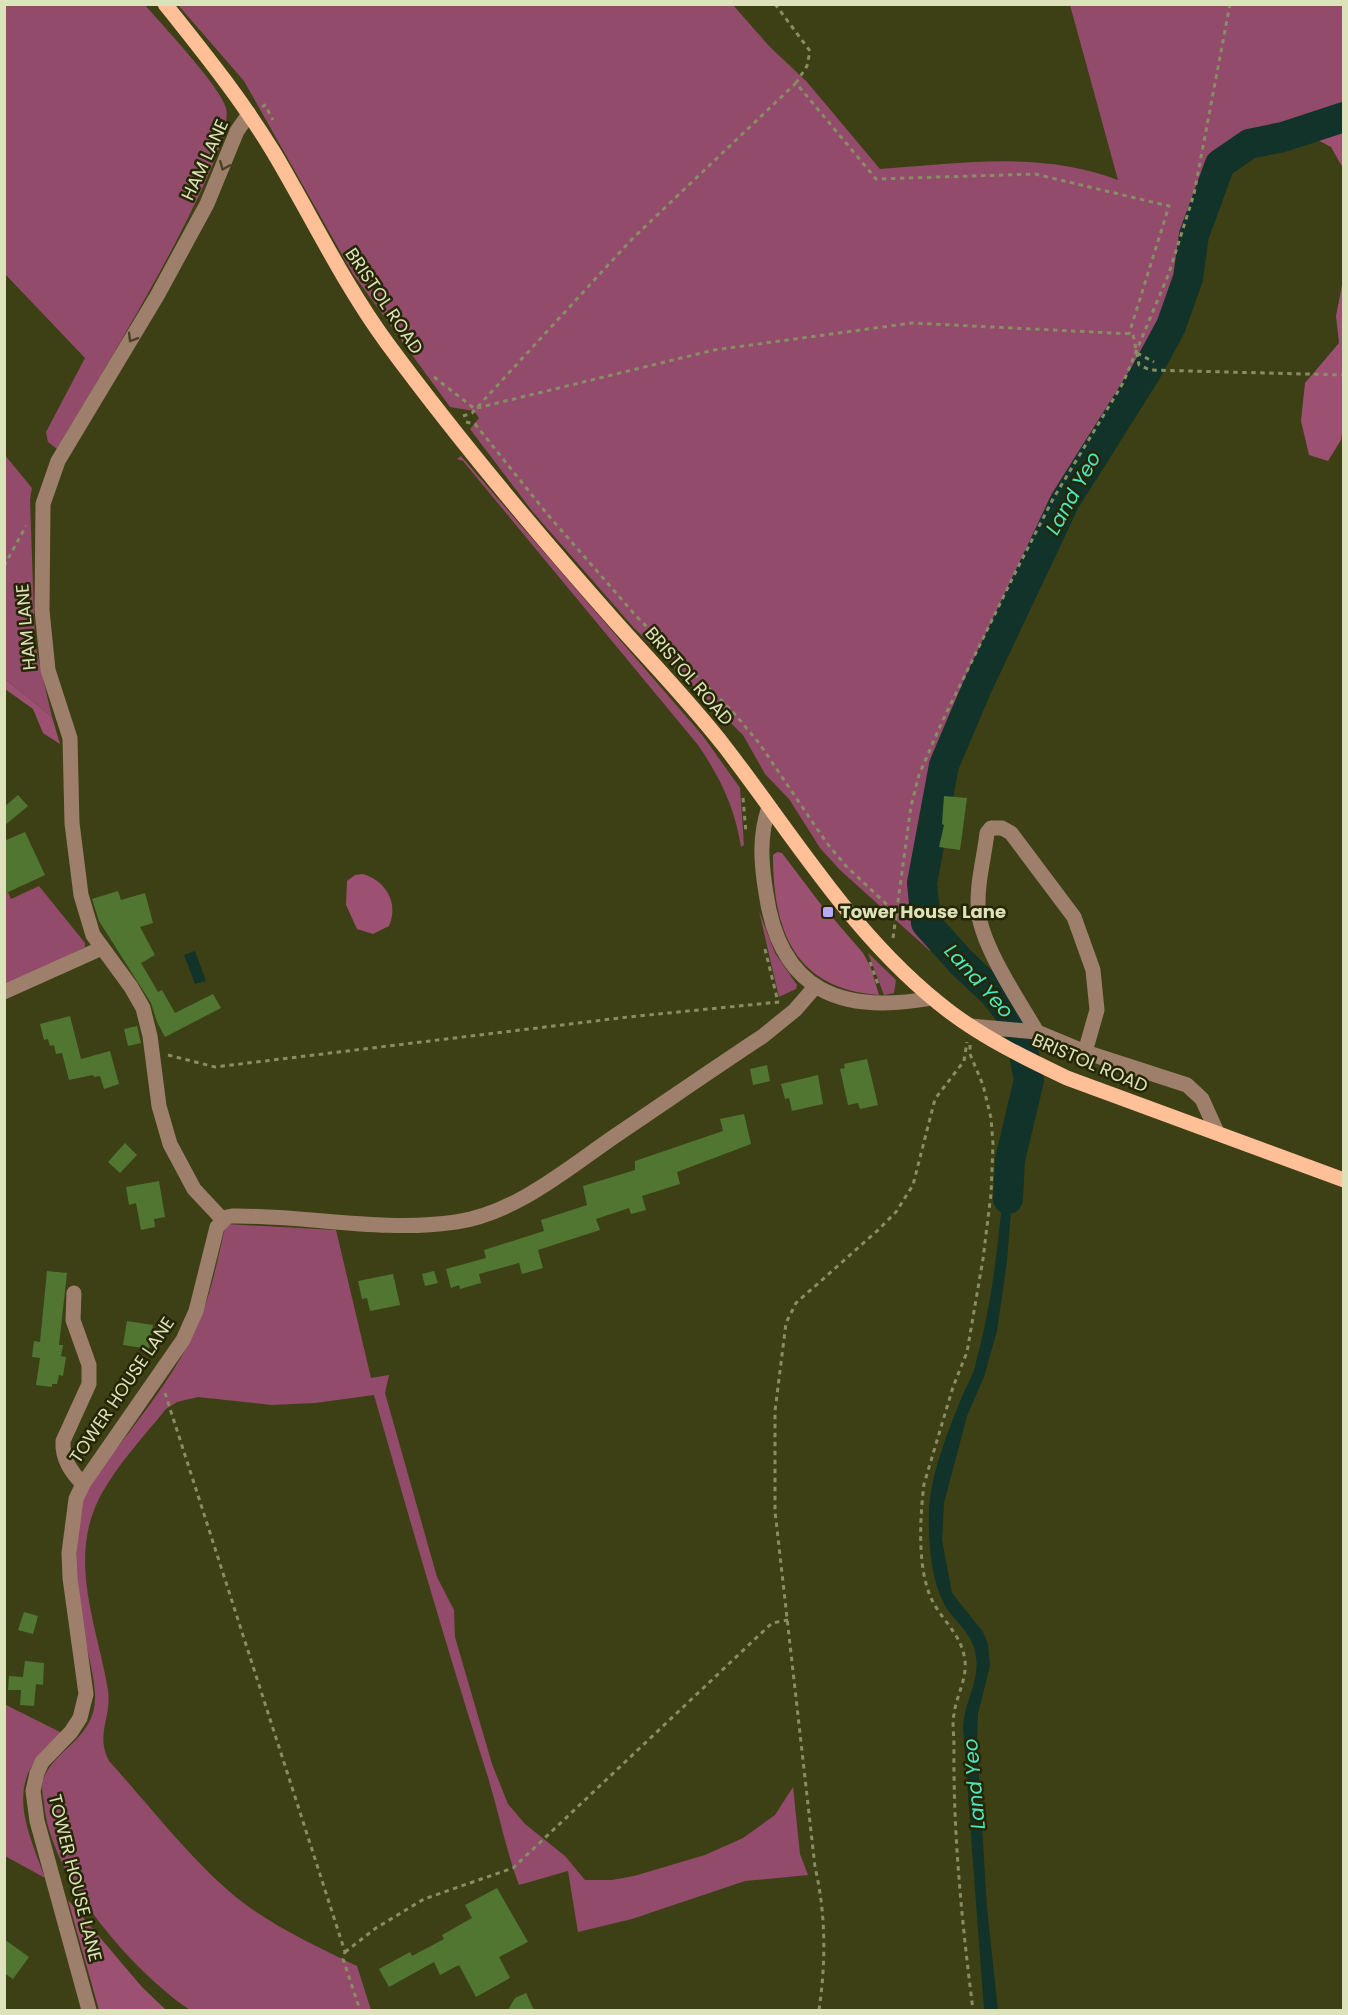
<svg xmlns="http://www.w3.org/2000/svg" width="1348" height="2015" font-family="Poppins,sans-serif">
  <rect width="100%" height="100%" fill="#3d4015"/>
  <g fill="#924b6a">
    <path d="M5 5H145C163 26 220 86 226 108 238 154 88 396 57 449L48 442 46 432 85 358 5 274Z"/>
    <path d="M178 5H733L770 47 807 82 880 169C962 164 1038 150 1118 180L1070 5H1343V112L1310 129 1252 139 1239 145 1223 156 1215 170 1186 247 1185 272 1177 301 1159 339 1066 491 1017 590 1010 610 1004 642 950 745 932 824 925 879 924 918 930 951 840 870 820 848 789 799 765 774 743 735 634 628 532 511 470 429 479 418 474 411 450 407 353 274 244 81Z"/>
    <polygon points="4,454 32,488 30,499 35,644 52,717 5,679"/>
    <path d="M461 456 703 736 740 788 744 845 741 847C735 808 720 777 698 745L463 461 457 459Z"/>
    <polygon points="39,886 85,943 85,947 33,975 5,986 4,894 8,892 11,899"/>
    <polygon points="759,911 775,953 797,985 796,989 779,997"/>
    <polygon points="868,953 896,980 894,993 884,995"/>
    <path d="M226 1224 336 1230 371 1378 389 1375 385 1393 437 1577 454 1610 455 1637 492 1764 508 1804 525 1824 565 1856 585 1880H612L634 1876 705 1855 743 1838 775 1815 793 1787 800 1854 808 1875 745 1881 632 1919 578 1932 568 1871 519 1885C505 1848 498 1808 486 1771 446 1646 410 1521 374 1395L315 1403 272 1405 198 1397 177 1402 166 1409C144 1436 119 1463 102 1493 66 1557 97 1624 108 1690 112 1718 95 1734 109 1761 150 1806 200 1872 249 1907 283 1931 320 1948 357 1966L371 2010H190C131 1970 50 1876 44 1803 43 1796 41 1788 43 1781 51 1750 98 1739 95 1693 93 1665 83 1637 78 1608 74 1583 76 1561 78 1536 79 1518 79 1503 88 1487 123 1438 166 1390 193 1335 210 1301 217 1261 226 1224Z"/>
    <path d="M4 1704 62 1733C52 1743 40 1753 33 1764 10 1800 33 1843 45 1878L5 1856Z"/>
  </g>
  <g fill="#9c5072">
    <polygon points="1343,124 1344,124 1343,168 1331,147 1308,135"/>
    <polygon points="1343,280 1343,426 1341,440 1328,461 1309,455 1301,421 1305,383 1339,343 1336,316"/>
    <polygon points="5,679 52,717 60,744 43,733 33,709 5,689"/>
    <path d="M777 852 782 853 819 902 863 953 871 968 879 995C795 989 773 931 773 855Z"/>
    <path d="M363 874C386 881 399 903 389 926L373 934 357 929 346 905 347 881 355 875Z"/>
    <polygon points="68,1900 142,1987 166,2010 99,2010"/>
  </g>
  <g fill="#11332a">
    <polygon points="195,951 206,981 195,984 184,955"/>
    <path d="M1006 1158 1019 1162 1013 1186 1007 1261 997 1331 984 1377 967 1416 944 1503 942 1540 952 1593 983 1632 988 1644 990 1666 978 1714 977 1742 987 1908 998 2010H984L963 1727C964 1701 982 1679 975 1652 971 1632 956 1623 946 1607 931 1582 928 1541 929 1513 929 1479 948 1431 961 1399 965 1388 972 1378 975 1366 994 1298 1000 1228 1006 1158Z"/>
  </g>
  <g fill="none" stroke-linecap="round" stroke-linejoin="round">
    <polyline stroke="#11332a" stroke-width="30" points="1008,1199 1010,1160 1029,1080 1018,1024 995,994 961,962 926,923 922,883 944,765 978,685 1065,501 1145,374 1171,326 1188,278 1194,235 1220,164 1249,144 1283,137 1344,117"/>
  </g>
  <g fill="#507632">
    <polygon points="18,795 28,806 4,826 4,807"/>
    <polygon points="944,796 967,798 960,850 939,847 944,825 942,824"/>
    <polygon points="25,832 45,875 4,894 4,841"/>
    <polygon points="118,891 121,900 145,893 153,923 140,927 155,955 141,963 158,992 162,990 175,1013 213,994 221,1008 165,1037 157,1022 151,1003 99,921 92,899"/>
    <polygon points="70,1016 81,1059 110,1051 119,1084 104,1089 100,1076 94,1077 93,1075 69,1080 62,1053 56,1054 54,1045 50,1046 48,1039 44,1040 40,1024"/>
    <polygon points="137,1026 141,1043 128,1046 124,1029"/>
    <polygon points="867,1059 878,1105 860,1109 858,1103 848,1105 840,1069 845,1068 844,1064"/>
    <polygon points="767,1065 770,1081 753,1085 750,1069"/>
    <polygon points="818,1075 823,1104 792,1111 789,1098 785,1099 781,1084"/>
    <polygon points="744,1114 751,1144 677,1172 680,1184 642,1196 646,1210 631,1214 629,1208 596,1219 600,1230 538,1250 543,1268 522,1274 519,1263 479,1274 481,1283 460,1289 459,1285 451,1288 446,1269 486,1258 484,1250 544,1231 541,1220 587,1205 583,1186 635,1170 635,1161 723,1131 720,1119"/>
    <polygon points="125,1143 137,1155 120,1173 108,1162"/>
    <polygon points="159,1181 165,1217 154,1219 155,1227 141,1230 136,1203 129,1205 126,1187"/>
    <polygon points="47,1271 67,1273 59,1345 63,1345 61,1356 66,1357 63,1376 59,1375 57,1384 52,1384 52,1387 36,1385 40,1358 32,1357 34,1341 40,1342"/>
    <polygon points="434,1271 438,1283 425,1286 422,1274"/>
    <polygon points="393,1274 400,1305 370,1311 367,1298 362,1299 358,1281"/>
    <polygon points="127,1321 153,1325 149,1349 123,1345"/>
    <polygon points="24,1612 38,1616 33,1634 18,1630"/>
    <polygon points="25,1661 44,1663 43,1685 36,1684 34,1706 20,1705 21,1690 8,1690 9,1676 23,1677"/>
    <polygon points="497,1888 528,1942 499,1957 510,1978 476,1997 459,1965 440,1975 434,1962 389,1987 379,1969 410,1952 412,1956 444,1939 442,1935 472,1918 465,1905"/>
    <polygon points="4,1939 29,1957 13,1979 4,1973"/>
    <polygon points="526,1993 534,2010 508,2010 515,1998"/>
  </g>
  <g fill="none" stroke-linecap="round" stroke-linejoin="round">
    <g stroke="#898d63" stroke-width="3" stroke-dasharray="4.5 4.5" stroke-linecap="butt">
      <polyline points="775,4 810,51 807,66 796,83 876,179 1035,174 1169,206 1129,334"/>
      <polyline points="262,107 265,105 273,120"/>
      <polyline points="381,304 389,316"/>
      <polyline points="1137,353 1154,362"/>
      <polyline points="434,377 475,409"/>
      <polyline points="477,408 714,350 912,323 1133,334 1139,365 1150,370 1344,375"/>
      <polyline points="463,416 472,413 632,239 796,83"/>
      <polyline points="466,422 475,424 548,515 637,617 733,712 759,743 826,842 846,866 898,915"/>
      <polyline points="4,566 26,526"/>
      <polyline points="743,798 746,833"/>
      <polyline points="893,938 911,806 919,775 941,724 1017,569 1053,499 1123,383 1169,273 1194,194 1230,4"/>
      <polyline points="765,949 778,1002"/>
      <polyline points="870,962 879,987"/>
      <path d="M970 1045V1054L983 1085 991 1118 993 1144 991 1194 983 1259 967 1352 953 1387 924 1484C920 1517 917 1567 931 1598 941 1620 962 1634 965 1661 967 1679 956 1697 954 1714 952 1724 954 1736 954 1746 953 1834 962 1923 973 2010"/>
      <polyline points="168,1055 215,1067 628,1017 779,1002"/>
      <polyline points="165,1393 345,1952 343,1959 360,2010"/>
      <polyline points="345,1952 376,1928 424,1899 513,1868 772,1623 788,1620"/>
      <path d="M819 2010C826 1962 826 1914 815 1867L775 1511V1411L786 1323 796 1303 877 1231 896 1212 913 1185 935 1099 964 1061 967 1042"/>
    </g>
    <g stroke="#9e7f6c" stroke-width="15">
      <path d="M769 807C759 836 761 863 766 893 780 991 841 1015 932 998"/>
      <polyline points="4,992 102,948"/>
      <polyline points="970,1026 1037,1032 1085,1052 1187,1085 1202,1099 1217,1132"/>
      <path d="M1037 1032C1019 1001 985 951 979 916 975 890 984 859 987 833L991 828H1002L1011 833 1074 917 1093 970 1097 1010 1085 1052"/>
      <polyline points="223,1220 194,1189 170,1144 159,1106 150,1036 143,1008 131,987 93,935 81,895 72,823 70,738 48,670 42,610 43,504 58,461 157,296 207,204 237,131 249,114"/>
      <path d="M74 1293 73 1320 89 1365V1384L63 1441C62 1459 71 1472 83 1484"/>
      <path d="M89 2010 37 1821 33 1791 37 1773 42 1762 71 1732 80 1718 86 1694 70 1578 69 1553 76 1499 83 1484 183 1340 196 1311 217 1227 227 1217 232 1216C307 1215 381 1233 456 1222 516 1213 567 1169 615 1136 664 1103 713 1069 763 1036L795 1010 815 987"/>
    </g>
    <path stroke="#ffbf97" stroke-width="15" d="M165 4C204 53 242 100 274 153 312 217 343 283 387 343 457 438 534 530 612 618 650 661 690 702 725 747 796 839 856 941 950 1012 986 1039 1027 1059 1067 1078L1344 1180"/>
  </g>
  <defs><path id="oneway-chevron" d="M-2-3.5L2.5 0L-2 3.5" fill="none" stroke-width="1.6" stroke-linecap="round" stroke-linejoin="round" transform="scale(1.5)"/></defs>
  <g stroke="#494123">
    <use href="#oneway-chevron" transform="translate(224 166) rotate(112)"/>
    <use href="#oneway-chevron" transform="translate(132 338) rotate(121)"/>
  </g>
  <rect fill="#baaaf6" stroke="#242604" stroke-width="2" x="822" y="906" width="12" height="12" rx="3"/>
  <g text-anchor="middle" stroke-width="5" stroke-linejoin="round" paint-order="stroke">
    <g font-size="18" fill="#dde2ba" stroke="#242604">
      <text transform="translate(205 160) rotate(-65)" y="6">HAM LANE</text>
      <text transform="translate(384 301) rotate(56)" y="6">BRISTOL ROAD</text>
      <text transform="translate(26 627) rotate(-95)" y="6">HAM LANE</text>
      <text transform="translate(689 676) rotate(49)" y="6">BRISTOL ROAD</text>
      <text transform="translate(1090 1063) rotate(23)" y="6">BRISTOL ROAD</text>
      <text transform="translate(122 1390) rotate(-56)" y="6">TOWER HOUSE LANE</text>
      <text transform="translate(75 1878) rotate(76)" y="6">TOWER HOUSE LANE</text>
    </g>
    <g font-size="18" font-weight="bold" fill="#dde2ba" stroke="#242604" text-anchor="start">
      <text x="840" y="918">Tower House Lane</text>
    </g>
    <g font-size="20" font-style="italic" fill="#4ce5c1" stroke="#242604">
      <text transform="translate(1073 493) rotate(-61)" y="7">Land Yeo</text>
      <text transform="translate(979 981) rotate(48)" y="7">Land Yeo</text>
      <text transform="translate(974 1784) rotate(-95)" y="7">Land Yeo</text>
    </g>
  </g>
  <rect width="1348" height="2015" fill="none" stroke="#dde2ba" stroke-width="12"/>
</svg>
